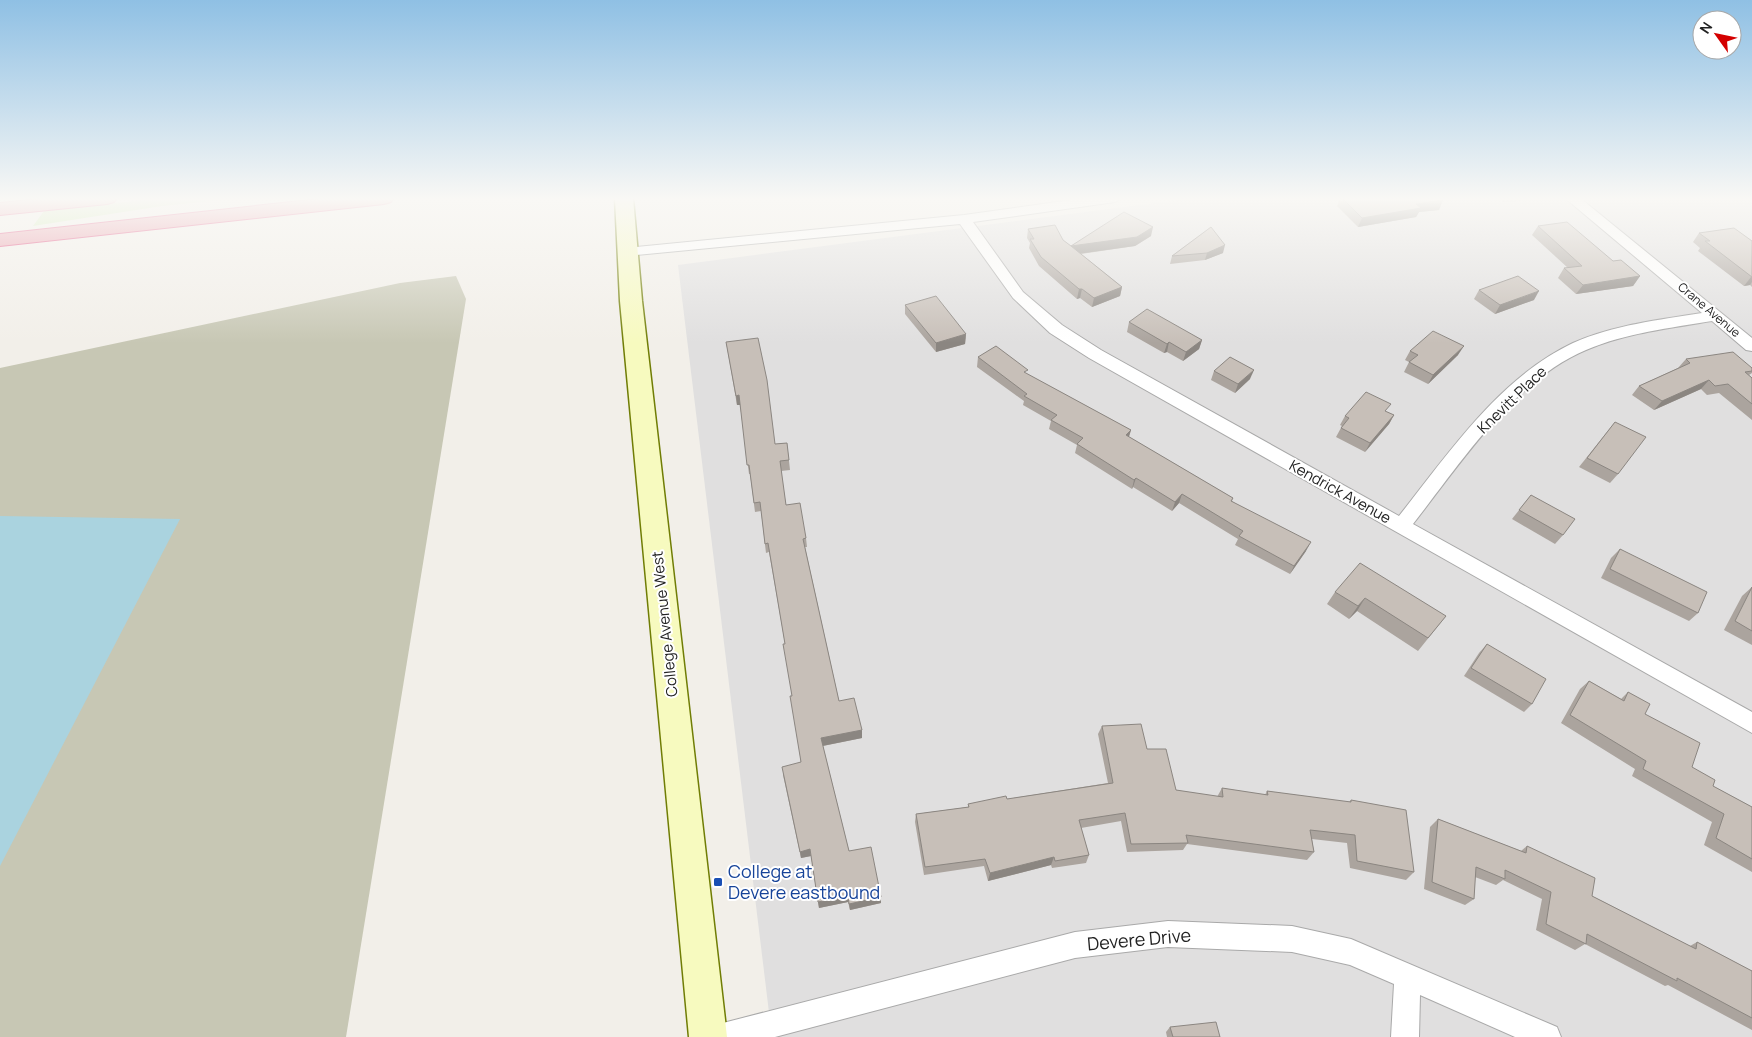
<svg xmlns="http://www.w3.org/2000/svg" width="1752" height="1037" font-family="Manrope,sans-serif">
  <rect width="100%" height="100%" fill="#f2efe9"/>
  <polygon fill="#e0dfdf" points="1194,198 1752,198 1752,1037 772,1037 678,265"/>
  <polygon fill="#c7c7b4" points="456,276 466,299 346,1037 0,1037 0,368 400,283"/>
  <polygon fill="#cdebb0" points="163,198 241,198 162,206 33,226 44,211"/>
  <polygon fill="#aad3df" points="0,516 180,519 0,866"/>
  <g fill="none" stroke-linecap="round" stroke-linejoin="round">
    <g stroke="#a9a9a9" stroke-width="2">
      <g id="street">
        <path d="M1085 198H1122L1115 202 973 222 1023 292 1062 325 1101 350 1399 516C1448 454 1499 378 1573 343 1613 325 1659 320 1702 313L1565 198H1580L1752 338V351L1746 350 1712 321C1670 328 1626 333 1586 350 1514 380 1460 464 1413 524L1752 712V733L1089 358 1050 333 1013 298 960 224 626 256 621 255 619 252 621 249 626 248 964 215Z"/>
        <polygon points="1168,921 1292,926 1351,939 1557,1027 1561,1037 1515,1037 1420,995 1419,1037 1391,1037 1394,984 1350,965 1292,952 1168,947 1075,958 775,1037 709,1037 713,1027 723,1023 1075,932"/>
      </g>
    </g>
    <g stroke="#707d05" stroke-width="3">
      <polygon id="secondary" points="615,198 633,198 642,301 727,1037 689,1037 620,301"/>
    </g>
    <g stroke="#dc2a67" stroke-width="2">
      <g id="highway">
        <polygon points="48,198 117,198 114,202 107,204 0,215 0,203"/>
        <polygon points="328,198 394,198 391,202 384,204 0,246 0,234"/>
      </g>
    </g>
    <use href="#street" fill="#fff" fill-rule="evenodd"/>
    <use href="#secondary" fill="#f7fabf" fill-rule="evenodd"/>
    <use href="#highway" fill="#e892a2" fill-rule="evenodd"/>
  </g>
  <g fill="#aba49e">
    <polygon points="1340,198 1441,198 1439,210 1419,212 1416,217 1358,227 1337,206"/>
    <polygon points="1499,198 1533,198 1532,200 1503,202"/>
    <polygon points="1538,226 1613,261 1640,276 1633,286 1576,294 1558,278 1564,268 1568,268 1532,235"/>
    <polygon points="1211,227 1223,253 1205,260 1170,264 1172,256"/>
    <polygon points="1028,229 1063,240 1071,246 1151,236 1135,246 1081,254 1122,287 1120,296 1092,307 1080,298 1077,299 1039,266 1029,248 1030,243 1027,238"/>
    <polygon points="1699,233 1752,241 1752,287 1750,285 1744,286 1698,251 1700,248 1693,242"/>
    <polygon points="1479,290 1534,300 1495,314 1474,299"/>
    <polygon points="905,305 966,334 965,344 936,352 905,314"/>
    <polygon points="1129,322 1202,340 1199,349 1183,361 1167,352 1164,353 1127,332"/>
    <polygon points="726,342 775,444 787,443 790,470 781,471 786,505 806,538 807,547 805,547 839,701 862,730 862,738 823,746 849,851 881,903 850,910 848,902 819,908 811,856 801,858 783,775 801,763 785,644 769,552 766,553 761,511 755,512 750,474 749,474 740,405 737,405"/>
    <polygon points="1410,351 1458,355 1428,384 1404,372 1409,362 1405,360"/>
    <polygon points="978,357 1027,374 1131,430 1129,437 1233,498 1232,501 1306,551 1290,574 1235,545 1238,539 1179,503 1172,511 1133,487 1132,489 1075,453 1077,445 1049,429 1051,421 1023,405 1024,401 977,367"/>
    <polygon points="1686,359 1752,368 1752,373 1749,375 1752,378 1752,420 1719,393 1707,395 1701,389 1654,410 1632,395 1639,386 1678,368"/>
    <polygon points="1214,371 1250,379 1235,393 1211,380"/>
    <polygon points="1387,412 1394,415 1389,424 1365,452 1336,437 1342,426 1340,425 1345,416"/>
    <polygon points="1615,422 1618,474 1610,483 1579,467"/>
    <polygon points="1531,495 1563,535 1555,544 1512,519"/>
    <polygon points="1620,549 1698,613 1689,621 1601,578 1611,558"/>
    <polygon points="1752,587 1752,645 1724,630 1742,596"/>
    <polygon points="1335,592 1446,616 1418,651 1357,611 1349,619 1327,604"/>
    <polygon points="1487,644 1532,704 1524,712 1464,676 1479,653"/>
    <polygon points="1589,681 1621,699 1628,692 1645,714 1692,767 1713,786 1752,807 1752,872 1704,845 1712,822 1632,776 1635,769 1561,723 1580,689"/>
    <polygon points="1102,726 1147,749 1176,790 1217,797 1222,788 1265,795 1267,791 1349,802 1351,800 1414,872 1406,880 1350,868 1347,843 1312,839 1314,852 1307,860 1187,844 1183,850 1127,852 1121,821 1081,828 1089,855 1086,863 1052,868 1051,865 988,881 984,866 924,875 915,822 916,814 968,807 968,804 1007,799 1108,783 1098,734"/>
    <polygon points="1438,819 1521,851 1527,846 1592,896 1690,946 1697,942 1752,971 1752,1030 1668,985 1665,986 1585,944 1575,950 1536,930 1542,899 1503,880 1496,885 1475,877 1474,899 1465,905 1424,889 1430,827"/>
    <polygon points="1170,1027 1220,1037 1167,1037 1166,1032"/>
  </g>
  <g fill="#8b8681">
    <polygon points="1443,200 1439,210 1419,212 1416,217 1358,227 1362,218 1416,204"/>
    <polygon points="1153,227 1151,236 1135,246 1070,255 1071,246"/>
    <polygon points="1225,245 1223,253 1205,260 1207,253"/>
    <polygon points="1640,276 1633,286 1576,294 1583,285"/>
    <polygon points="1751,277 1752,277 1752,282 1750,285 1744,286"/>
    <polygon points="1122,287 1120,296 1092,307 1094,298"/>
    <polygon points="1079,289 1082,289 1080,298 1077,299"/>
    <polygon points="1539,291 1534,300 1495,314 1500,305"/>
    <polygon points="966,334 965,344 936,352 936,343"/>
    <polygon points="1202,340 1199,349 1183,361 1186,352"/>
    <polygon points="1169,342 1167,352 1164,353 1167,344"/>
    <polygon points="1464,346 1458,355 1428,384 1433,375"/>
    <polygon points="1254,370 1250,379 1235,393 1238,384"/>
    <polygon points="1709,380 1701,389 1654,410 1662,401"/>
    <polygon points="739,395 741,405 737,405 736,396"/>
    <polygon points="1394,415 1389,424 1365,452 1370,443"/>
    <polygon points="1131,430 1128,439 1126,435"/>
    <polygon points="1136,478 1133,487 1132,489 1134,480"/>
    <polygon points="1182,494 1179,503 1172,511 1175,502"/>
    <polygon points="1311,542 1306,551 1290,574 1294,566"/>
    <polygon points="1365,598 1357,611 1349,619 1358,606"/>
    <polygon points="862,730 862,738 822,746 821,738"/>
    <polygon points="810,849 811,856 801,858 800,852"/>
    <polygon points="1054,857 1051,865 988,881 990,873"/>
    <polygon points="848,896 848,902 819,908 818,902"/>
    <polygon points="881,897 881,903 850,910 849,904"/>
  </g>
  <g fill="#c7bfb8" stroke="#8b8681">
    <polygon points="1342,198 1441,198 1443,200 1416,204 1421,208 1362,218"/>
    <polygon points="1124,212 1153,227 1137,237 1071,246 1122,287 1094,298 1082,289 1079,289 1041,257 1030,239 1034,239 1028,229 1055,225 1063,240 1071,246"/>
    <polygon points="1567,222 1613,261 1621,260 1640,276 1583,285 1564,268 1582,266 1538,226"/>
    <polygon points="1211,227 1225,245 1207,253 1172,256"/>
    <polygon points="1734,228 1752,241 1752,277 1705,241 1710,241 1699,233"/>
    <polygon points="1518,276 1539,291 1500,305 1479,290"/>
    <polygon points="936,296 966,334 936,343 905,305"/>
    <polygon points="1147,309 1202,340 1186,352 1169,342 1167,344 1129,322"/>
    <polygon points="1433,331 1464,346 1433,375 1409,362 1418,355 1410,351"/>
    <polygon points="758,338 767,380 775,444 787,443 789,460 780,461 786,505 800,503 806,538 803,539 839,701 854,698 862,730 821,738 849,851 871,847 881,897 849,904 848,896 818,902 810,849 800,852 782,767 801,762 790,696 792,696 783,644 785,644 768,543 765,544 760,502 754,503 749,465 747,465 739,395 736,396 726,342"/>
    <polygon points="996,346 1028,370 1024,372 1131,430 1126,435 1233,498 1231,501 1311,542 1294,566 1239,536 1243,531 1182,494 1175,502 1136,478 1134,480 1077,444 1083,438 1051,420 1057,415 1024,396 1027,394 978,357"/>
    <polygon points="1733,352 1752,368 1752,371 1745,372 1752,378 1752,404 1728,384 1715,386 1709,380 1662,401 1639,386 1690,363 1686,359"/>
    <polygon points="1230,357 1254,370 1238,384 1214,371"/>
    <polygon points="1366,392 1391,404 1385,411 1394,415 1370,443 1341,428 1349,418 1345,416"/>
    <polygon points="1615,422 1646,437 1618,474 1587,458"/>
    <polygon points="1531,495 1575,519 1563,535 1519,510"/>
    <polygon points="1620,549 1707,592 1698,613 1610,569"/>
    <polygon points="1360,563 1446,616 1428,638 1365,598 1358,606 1335,592"/>
    <polygon points="1752,587 1752,631 1735,621"/>
    <polygon points="1487,644 1546,679 1532,704 1471,668"/>
    <polygon points="1589,681 1624,701 1628,692 1650,704 1645,714 1700,743 1692,767 1715,780 1713,786 1752,807 1752,859 1716,838 1724,814 1643,769 1646,761 1570,715"/>
    <polygon points="1141,724 1147,749 1166,749 1176,790 1223,797 1222,788 1268,795 1267,791 1351,802 1351,800 1406,810 1414,872 1357,861 1355,835 1310,830 1314,852 1186,835 1188,843 1131,844 1125,813 1079,820 1089,855 1055,861 1054,857 990,873 985,859 925,867 916,814 969,807 968,804 1006,796 1007,799 1113,783 1102,726"/>
    <polygon points="1438,819 1526,853 1527,846 1595,878 1592,896 1696,949 1697,942 1752,971 1752,1018 1677,978 1677,981 1587,934 1586,944 1546,924 1551,892 1505,870 1505,879 1476,867 1474,899 1432,882"/>
    <polygon points="1216,1022 1220,1037 1173,1037 1170,1027"/>
  </g>
  <linearGradient id="sky" x2="0" y2="1"><stop stop-color="#8fc0e4"/><stop offset="0.58" stop-color="#f9f8f5"/><stop offset="1" stop-color="#f9f8f5" stop-opacity="0"/></linearGradient>
  <rect width="1752" height="343" fill="url(#sky)"/>
  <rect fill="#1a4fb4" stroke="#fff" stroke-width="2" x="713" y="877" width="10" height="10" rx="2.5"/>
  <g text-anchor="middle" stroke-width="4" stroke-linejoin="round" paint-order="stroke">
    <g font-size="12" fill="#222" stroke="#fff">
      <text transform="translate(1709 310) rotate(40)" y="4">Crane Avenue</text>
    </g>
    <g font-size="15" fill="#222" stroke="#fff">
      <text transform="translate(1512 400) rotate(-44)" y="5">Knevitt Place</text>
      <text transform="translate(1340 492) rotate(29)" y="5">Kendrick Avenue</text>
      <text transform="translate(665 624) rotate(-96)" y="5">College Avenue West</text>
    </g>
    <g font-size="18" fill="#164399" stroke="#fff" text-anchor="start">
      <text x="728" y="878">College at<tspan x="728" dy="21">Devere eastbound</tspan></text>
    </g>
    <g font-size="18" fill="#222" stroke="#fff">
      <text transform="translate(1139 940) rotate(-5)" y="6">Devere Drive</text>
    </g>
  </g>
  <g transform="translate(1717 35) rotate(303)"><circle r="24" fill="#ffffff" stroke="#a7a7a7"/>
  <path d="M0-4L9 19L0 12L-9 19Z" fill="#d40000"/>
  <text y="-8" font-size="14" font-weight="bold" text-anchor="middle" fill="#222222">N</text>
  </g>
</svg>
